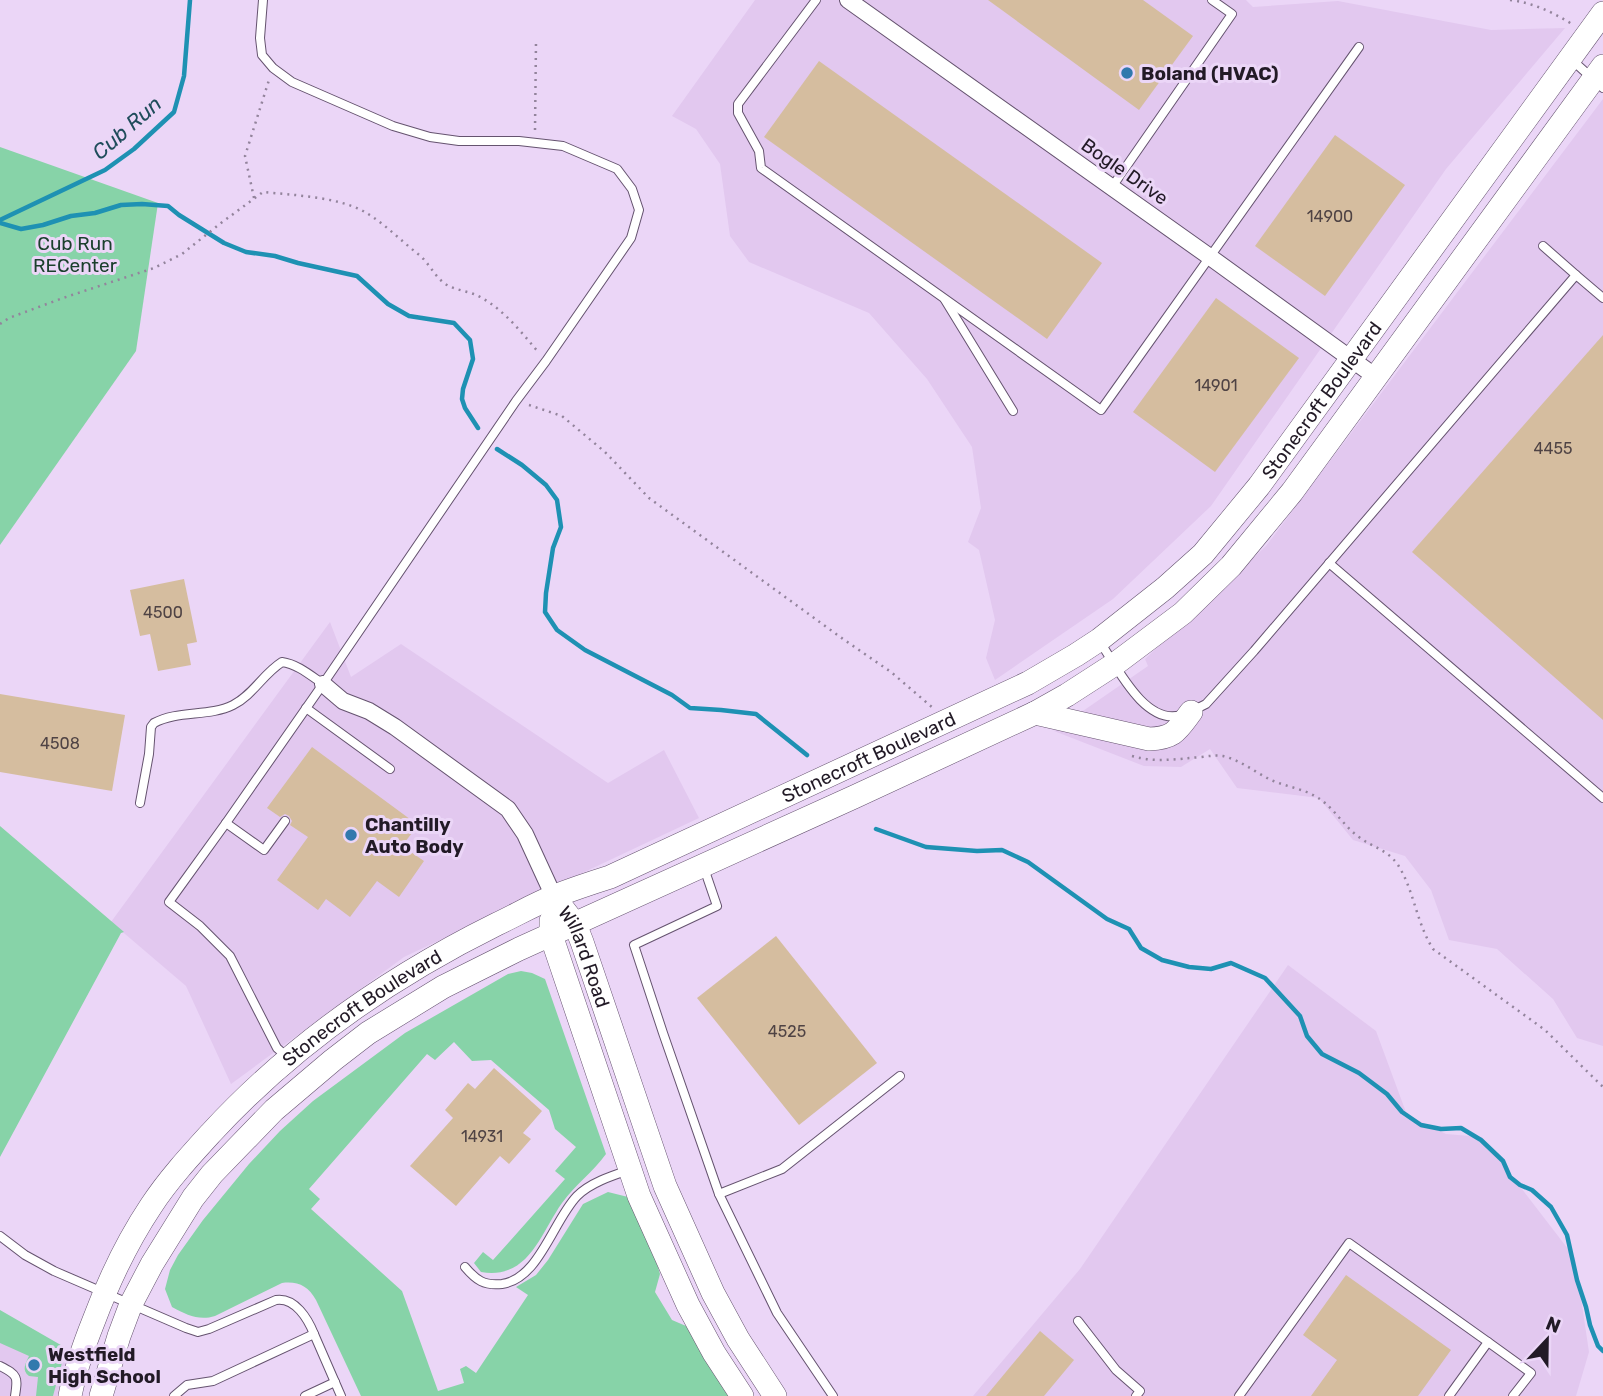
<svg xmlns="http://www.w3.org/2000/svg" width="1603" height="1396" font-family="Rubik,sans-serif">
  <rect width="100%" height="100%" fill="#ebd6f7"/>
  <g fill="#e2c8ef">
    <polygon points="755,0 1246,0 1253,7 1338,1 1491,30 1565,28 1446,169 1211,506 1113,599 995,680 986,658 995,620 979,550 968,542 981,508 972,447 927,379 869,313 749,262 730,236 720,164 696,129 672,116"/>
    <polygon points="1603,99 1603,1046 1577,1038 1553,999 1497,949 1449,940 1431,890 1405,856 1353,840 1319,798 1237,788 1210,749 1181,767 1144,766 1054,731 1148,666 1145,659 1266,546"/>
    <polygon points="330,622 351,677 401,644 608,783 664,750 699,818 404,957 231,1084 186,986 111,922"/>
    <polygon points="1288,965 1376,1031 1407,1115 1446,1134 1482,1137 1575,1258 1589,1352 1576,1396 973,1396 1080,1269"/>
    <polygon points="0,1324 71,1353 60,1396 0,1396"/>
  </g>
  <g fill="#87d3a8">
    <polygon points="0,147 158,203 136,351 0,545"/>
    <polygon points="0,826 124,932 121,933 0,1157"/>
    <path d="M521 971 532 973 545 979 606 1154C593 1172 575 1185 562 1203 540 1234 529 1280 481 1272L474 1263 483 1252 493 1260 565 1179 555 1171 576 1147 555 1129 549 1110 491 1060 472 1061 454 1042 435 1060 427 1054 309 1189 320 1199 311 1209 402 1291 438 1391 464 1383 460 1369 466 1366 476 1373 528 1295 516 1287 536 1275 548 1260 583 1204 608 1192 628 1197 657 1264 660 1274 655 1292 672 1320 686 1326 700 1350 731 1396H361L316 1300C308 1286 298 1281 282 1283L215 1316C199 1321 187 1315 172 1307L165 1289 170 1270 178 1255 203 1220 249 1164 280 1131 313 1101 405 1033 508 974Z"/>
    <path d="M0 1310 66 1348 53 1396H36L38 1377 29 1376C21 1370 26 1363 29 1356L0 1343Z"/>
  </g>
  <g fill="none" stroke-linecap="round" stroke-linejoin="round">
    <g stroke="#1e91b3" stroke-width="4.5">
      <polyline points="0,220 105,170 134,149 174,112 184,76 190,0"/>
      <polyline points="0,223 21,229 43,225 71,216 95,213 121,205 142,204 168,206 179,215 224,243 246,252 275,256 298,263 357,276 388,304 409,316 454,323 470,340 473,359 463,389 462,399 465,408 478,428"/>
      <polyline points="497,449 522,465 546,485 557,500 561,527 553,548 546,593 545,612 557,630 585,650 672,695 690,708 721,710 756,714 807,755"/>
      <polyline points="876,829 926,847 977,851 1002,850 1028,862 1107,919 1129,929 1141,948 1162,960 1189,967 1211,969 1231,963 1265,978 1300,1016 1307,1036 1322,1054 1359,1073 1387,1094 1402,1112 1421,1125 1441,1129 1461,1128 1481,1140 1503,1161 1510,1177 1520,1185 1532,1190 1551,1207 1567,1235 1577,1280 1586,1307 1590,1325 1598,1346 1603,1351"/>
    </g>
  </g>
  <g fill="#d5bd9f">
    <polygon points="988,0 1143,0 1193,36 1139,110"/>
    <polygon points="819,61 1102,263 1047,339 764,137"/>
    <polygon points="1335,135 1405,185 1325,296 1255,246"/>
    <polygon points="1216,298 1299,358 1215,472 1133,412"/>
    <polygon points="1603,335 1603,720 1412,552"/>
    <polygon points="184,579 197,642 187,644 191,665 158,671 150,634 140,636 130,590"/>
    <polygon points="0,694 125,715 112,791 0,772"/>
    <polygon points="312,747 418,825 402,846 424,861 399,897 377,881 350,917 326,899 318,910 277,880 308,837 290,825 292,821 289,816 285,814 280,817 267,808"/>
    <polygon points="776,936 877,1063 799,1125 697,998"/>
    <polygon points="494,1068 542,1111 523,1133 531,1139 509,1164 500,1156 456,1206 410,1166 453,1118 445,1110 468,1083 475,1089"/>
    <polygon points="1346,1275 1451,1350 1418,1396 1311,1396 1337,1360 1303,1335"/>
    <polygon points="1040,1331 1074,1360 1044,1396 986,1396"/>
  </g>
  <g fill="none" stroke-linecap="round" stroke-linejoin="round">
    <g stroke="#65536f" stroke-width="10">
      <g id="lane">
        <polyline points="263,0 260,38 262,55 273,68 292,82 393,126 430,137 459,141 519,141 563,146 617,169 632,189 639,210 631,238 546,361 516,401 323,684 226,823 169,902 200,926 230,956 277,1048 286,1056"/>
        <polyline points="816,0 738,104 738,113 759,151 761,168 1101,410 1359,47"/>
        <polyline points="1572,60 1603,88"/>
        <polyline points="1112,187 1232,14 1212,0"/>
        <polyline points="1543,246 1576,275"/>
        <polyline points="945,300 1013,411"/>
        <polyline points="1329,563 1603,798"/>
        <path d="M1100 642C1117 667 1145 726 1181 715"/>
        <polyline points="306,708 390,769"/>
        <polyline points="1194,710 1206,704 1254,651 1576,275 1603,298"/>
        <path d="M140 803 149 754 151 727 154 723C178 710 209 717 233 705 253 695 263 674 282 662 297 664 310 675 323 684"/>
        <polyline points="226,823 264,850 285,821"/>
        <polyline points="704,868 717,906 634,945 663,1033 719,1194 777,1313 833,1396"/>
        <polyline points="719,1194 782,1169 900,1076"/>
        <path d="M0 1236 25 1255 54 1271 186 1328 198 1332 209 1329 276 1300C295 1297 308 1319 314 1334"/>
        <path d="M465 1267C476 1280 484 1286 502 1284 539 1279 553 1221 577 1196 590 1183 611 1176 629 1170"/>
        <polyline points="1078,1321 1116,1370 1140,1391 1136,1396"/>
        <polyline points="1488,1342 1531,1373 1513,1396"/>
        <path d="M0 1366C18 1375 18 1377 15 1396"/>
        <polyline points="174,1396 187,1385 213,1381 314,1334 341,1396"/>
        <polyline points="305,1396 335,1382"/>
        <polyline points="1239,1396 1349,1243 1488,1342 1449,1396"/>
      </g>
    </g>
    <g stroke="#65536f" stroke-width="18">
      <g id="street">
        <polyline points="848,0 1210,257 1376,377"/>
        <polyline points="323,684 343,701 369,711 395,727 508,809 525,834 554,897"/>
      </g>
    </g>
    <g stroke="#65536f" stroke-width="24">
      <g id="secondary">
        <path d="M1035 713 1149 739C1174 738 1177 731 1191 712"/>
        <path id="s1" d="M554 897 575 924 582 942 665 1186 713 1293 738 1339 775 1396"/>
        <polyline points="551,921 551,935 639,1196 688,1305 714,1353 742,1396"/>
        <path id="s2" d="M70 1396C75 1370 84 1345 94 1320 109 1280 127 1242 151 1206 168 1180 190 1156 211 1133 292 1045 390 977 497 924 516 915 535 904 555 896 573 889 591 883 610 877L1028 683 1076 655 1099 640 1165 588 1203 554 1259 486 1603 13"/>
        <polyline points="101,1396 119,1336 131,1304 152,1264 193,1198 212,1174 274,1110 333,1060 368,1033 443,987 519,949 854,797 1035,713 1067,695 1115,664 1183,613 1231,566 1292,492 1603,66"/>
      </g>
    </g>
    <g stroke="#93849c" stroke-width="2.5" stroke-dasharray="2 5" stroke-linecap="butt">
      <path d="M1510 0C1534 3 1552 12 1572 24"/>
      <polyline points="535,130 536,42"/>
      <polyline points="254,198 245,156 269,80"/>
      <path d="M0 324 9 318 63 298 154 268 182 254 221 223 263 192C293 195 337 197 363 211 383 222 400 240 418 254 429 262 434 277 447 285 457 291 471 291 482 298 505 311 522 333 539 353"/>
      <polyline points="529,405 562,416 605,452 649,498 843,639 891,672 933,708"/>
      <path d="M1132 756C1157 763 1176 759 1201 757 1209 756 1216 755 1223 756 1240 760 1255 772 1271 780 1289 788 1309 789 1325 803 1337 813 1346 828 1359 837 1373 848 1387 849 1398 865 1414 890 1416 922 1433 949L1545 1030 1603 1087"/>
    </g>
    <use href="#lane" stroke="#fff" stroke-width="8"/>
    <use href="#street" stroke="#fff" stroke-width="16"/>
    <use href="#secondary" stroke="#fff" stroke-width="23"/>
  </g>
  <g fill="#3179ad" stroke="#ebd6f7" stroke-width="2.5">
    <circle cx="1127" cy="73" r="7"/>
    <circle cx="351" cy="835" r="7"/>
    <circle cx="34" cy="1365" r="7"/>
  </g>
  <g text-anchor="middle" stroke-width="6" stroke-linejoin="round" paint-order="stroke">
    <g font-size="16" fill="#4f4344">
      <text x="1330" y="222">14900</text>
      <text x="1216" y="391">14901</text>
      <text x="1553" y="454">4455</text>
      <text x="163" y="618">4500</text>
      <text x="60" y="749">4508</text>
      <text x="787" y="1037">4525</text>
      <text x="482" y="1142">14931</text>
    </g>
    <g font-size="19" font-weight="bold" fill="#221a26" stroke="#ebd6f7" text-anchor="start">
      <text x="1141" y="80">Boland (HVAC)</text>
      <text x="365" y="831">Chantilly<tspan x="365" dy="22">Auto Body</tspan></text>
      <text x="48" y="1361">Westfield<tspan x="48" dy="22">High School</tspan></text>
    </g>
    <g font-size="19" fill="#221a26" stroke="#ebd6f7">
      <text transform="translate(1125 171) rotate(35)" y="7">Bogle Drive</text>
      <text dy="7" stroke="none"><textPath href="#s2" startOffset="1654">Stonecroft Boulevard</textPath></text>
      <text dy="7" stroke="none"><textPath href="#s2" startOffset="1066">Stonecroft Boulevard</textPath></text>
      <text dy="7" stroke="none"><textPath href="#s1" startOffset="68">Willard Road</textPath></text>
      <text dy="7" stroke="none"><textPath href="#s2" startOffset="499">Stonecroft Boulevard</textPath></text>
    </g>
    <g font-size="19" fill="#1b402d" stroke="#ebd6f7">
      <text x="75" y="250">Cub Run<tspan x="75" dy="22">RECenter</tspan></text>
    </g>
    <g font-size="21" font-style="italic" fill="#1f4c5b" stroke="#ebd6f7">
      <text transform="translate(127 128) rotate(-41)" y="7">Cub Run</text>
    </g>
  </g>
  <g transform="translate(1547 1340) rotate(22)" stroke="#ebd6f7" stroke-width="5" paint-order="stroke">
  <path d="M0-5L12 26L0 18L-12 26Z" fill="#221a26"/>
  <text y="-10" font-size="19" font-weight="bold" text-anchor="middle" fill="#221a26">N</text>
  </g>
</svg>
